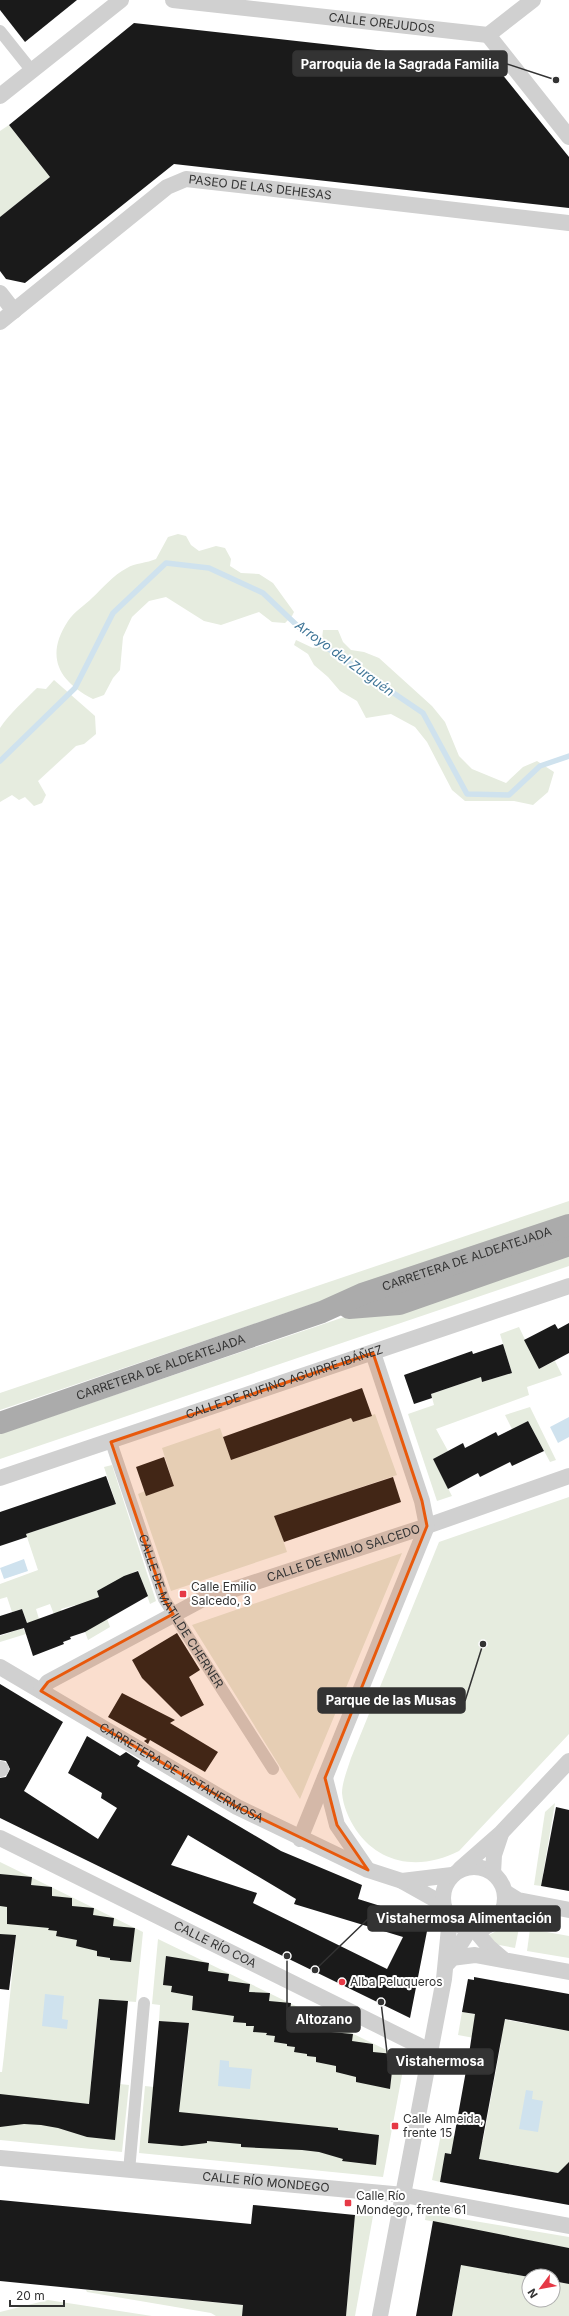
<svg xmlns="http://www.w3.org/2000/svg" width="569" height="2316" font-family="Inter,sans-serif">
  <rect width="100%" height="100%" fill="#fff"/>
  <g fill="#e6ecdf">
    <polygon points="9,125 50,177 0,217 0,131"/>
    <path d="M178 534 186 536 191 545 199 551 216 546 225 548 231 559 230 566 241 573 259 574 273 583 294 612 292 616 285 623 272 622 259 612 221 625 204 621 166 597 149 601 132 617 123 637 120 670 113 678 104 695 93 699C58 681 45 656 68 621 74 612 85 605 92 598 103 588 113 575 127 568 135 563 147 563 156 559L168 537Z"/>
    <polygon points="323,630 338,630 343,642 351,650 364,652 379,658 432,706 445,722 459,756 472,769 506,783 523,767 537,761 554,772 548,792 533,805 514,801 465,801 452,790 427,742 415,727 391,714 366,718 357,701 340,691 328,677 314,665 308,654 294,645 296,640 313,648 322,639"/>
    <path d="M54 680 95 716 96 734 84 744 76 746 38 781 46 795 42 803 34 806 25 797 19 800 12 795 0 802C0 792 0 732 0 728 10 713 24 701 37 688L46 689Z"/>
    <polygon points="569,1201 569,1217 0,1410 0,1393"/>
    <polygon points="569,1250 569,1266 0,1459 0,1434 347,1316"/>
    <polygon points="519,1327 539,1369 555,1361 562,1375 527,1387 529,1395 436,1429 448,1451 433,1459 452,1496 437,1501 408,1414 434,1405 431,1394 481,1377 482,1382 512,1373 500,1334"/>
    <polygon points="530,1407 556,1460 550,1462 528,1421 512,1429 505,1415"/>
    <polygon points="375,1414 397,1475 275,1516 287,1552 171,1591 138,1494 145,1491 147,1495 174,1486 162,1448 220,1428 231,1460 351,1418 353,1422"/>
    <polygon points="112,1465 156,1601 150,1604 138,1570 97,1591 110,1627 88,1640 75,1605 61,1609 62,1614 55,1617 50,1604 36,1609 39,1619 28,1625 22,1609 12,1612 7,1597 0,1599 0,1584 38,1570 26,1534 116,1504 104,1467"/>
    <path d="M569 1497V1734L459 1851C422 1870 381 1866 356 1830 349 1819 343 1806 342 1793 342 1782 348 1768 351 1758L439 1542Z"/>
    <polygon points="402,1553 311,1772 300,1799 192,1625"/>
    <polygon points="23,1628 26,1634 0,1642 0,1636"/>
    <polygon points="555,1803 541,1886 534,1885 545,1812"/>
    <polygon points="0,1862 143,1932 136,2002 99,1999 91,2081 129,2085 122,2152 0,2140 0,2072 2,2072 4,2055 16,1936 0,1934"/>
    <polygon points="515,1907 523,1908 515,1948 494,1944 487,1936 502,1928"/>
    <polygon points="530,1929 569,1936 569,1958 527,1951"/>
    <polygon points="158,1939 405,2059 383,2177 139,2153 145,2086 182,2090 189,2024 159,2021 160,2005 152,2004"/>
    <polygon points="462,2012 569,2031 569,2175 446,2153 440,2182 432,2180 441,2134 483,2141 501,2043 458,2035"/>
    <polygon points="426,2213 569,2237 569,2248 481,2232 474,2267 529,2277 529,2300 553,2300 553,2281 569,2284 569,2316 452,2316 468,2228 425,2220"/>
    <polygon points="355,2215 373,2216 355,2316 346,2316"/>
    <polygon points="86,2290 243,2305 242,2316 216,2316 211,2313 87,2292"/>
    <polygon points="48,2300 152,2316 0,2316 0,2312"/>
  </g>
  <g fill="#cfe2ee">
    <polygon points="569,1417 569,1437 558,1443 550,1427"/>
    <polygon points="24,1559 28,1571 4,1579 0,1568"/>
    <polygon points="45,1994 64,1996 62,2019 68,2020 67,2029 42,2026"/>
    <polygon points="220,2060 229,2061 229,2067 252,2069 250,2089 218,2086"/>
    <polygon points="526,2090 533,2091 532,2099 543,2101 538,2132 519,2129"/>
  </g>
  <g fill="none" stroke-linecap="round" stroke-linejoin="round">
    <polyline stroke="#cfe2ee" stroke-width="5.5" points="0,761 75,688 113,613 166,563 209,568 263,593 305,633 423,713 467,794 509,795 540,766 569,756"/>
  </g>
  <g fill="#1a1a1a" fill-rule="evenodd">
    <polygon points="0,0 77,0 25,42 0,10"/>
    <polygon points="134,23 493,63 569,157 569,208 174,164 25,283 6,279 0,271 0,217 50,177 9,125"/>
    <polygon points="569,1323 569,1353 539,1369 524,1340 555,1324 558,1329"/>
    <polygon points="503,1344 512,1373 482,1382 481,1377 431,1394 432,1398 414,1404 404,1375 472,1351 473,1354"/>
    <polygon points="362,1388 372,1416 353,1422 351,1418 231,1460 223,1437"/>
    <polygon points="528,1421 544,1451 512,1466 510,1462 480,1477 478,1473 448,1489 433,1459 463,1443 465,1448 496,1432 498,1436"/>
    <polygon points="164,1457 174,1486 146,1496 136,1467"/>
    <polygon points="106,1476 116,1504 26,1534 27,1537 0,1546 0,1512"/>
    <polygon points="393,1477 401,1502 284,1542 274,1516"/>
    <polygon points="138,1571 148,1596 85,1632 70,1637 71,1639 63,1642 64,1644 33,1656 24,1628 0,1635 0,1616 22,1609 27,1623 99,1597 97,1591 124,1576"/>
    <polygon points="177,1633 200,1670 189,1677 204,1705 181,1717 142,1678 132,1660"/>
    <path d="M0 1684 63 1722 24 1791 98 1839 117 1808 101 1798 102 1793 68 1773 87 1736 120 1756 126 1752 140 1761 137 1766 281 1851 362 1885 358 1899 429 1921 410 2018 0 1818V1778L6 1777 10 1769 6 1761 0 1760ZM188 1835 296 1899 294 1904 403 1937 387 1969 253 1903 257 1893 171 1865Z"/>
    <polygon points="122,1693 175,1720 170,1723 218,1752 205,1772 150,1740 148,1744 144,1741 147,1739 108,1717"/>
    <polygon points="556,1807 569,1810 569,1891 541,1886"/>
    <polygon points="0,1874 32,1877 31,1885 52,1887 52,1896 72,1898 72,1906 94,1908 93,1915 114,1918 113,1926 135,1928 131,1962 110,1960 110,1958 97,1956 97,1951 76,1946 77,1940 56,1936 57,1931 48,1930 49,1928 7,1924 7,1907 0,1906"/>
    <polygon points="0,1934 16,1935 9,1990 0,1989"/>
    <polygon points="166,1956 209,1963 208,1971 229,1974 228,1981 250,1984 249,1992 270,1993 269,2001 291,2003 290,2011 312,2014 311,2021 332,2024 331,2032 353,2034 352,2041 373,2044 373,2052 394,2054 390,2089 356,2082 356,2077 336,2072 336,2066 316,2062 316,2057 307,2056 307,2054 294,2052 295,2047 287,2046 287,2044 274,2042 275,2036 266,2035 267,2033 253,2032 254,2026 246,2026 246,2023 233,2022 234,2016 192,2010 193,1996 171,1992 172,1986 163,1985"/>
    <polygon points="474,1977 569,1994 569,2031 505,2019 479,2159 558,2173 569,2162 569,2205 440,2182 445,2153 451,2154 469,2054 475,2014 462,2012 468,1979 474,1980"/>
    <polygon points="99,1999 128,2001 115,2140 87,2137 58,2128 41,2125 24,2124 0,2127 0,2094 89,2104"/>
    <polygon points="159,2021 189,2023 179,2112 338,2128 338,2130 379,2135 376,2165 342,2161 343,2159 319,2152 302,2150 241,2147 241,2144 207,2141 207,2143 182,2146 148,2143"/>
    <polygon points="0,2200 251,2224 253,2205 355,2215 346,2316 242,2316 243,2305 0,2281"/>
    <polygon points="433,2221 569,2248 569,2284 553,2281 553,2276 529,2277 461,2265 452,2316 416,2316"/>
  </g>
  <g fill="none" stroke-linecap="round" stroke-linejoin="round">
    <g stroke="#d0d0d0" stroke-width="12">
      <polyline points="0,31 32,71"/>
      <path id="s1" d="M111 1442 164 1599 273 1769"/>
      <polyline points="129,2171 144,2003"/>
    </g>
    <g stroke="#d0d0d0" stroke-width="16">
      <path id="s2" d="M173 0 488 35 533 0"/>
      <polyline points="488,35 569,137"/>
      <polyline points="0,96 121,0"/>
      <polyline points="0,293 14,311"/>
      <path id="s3" d="M0 322 167 187 186 179 569 223"/>
      <path id="s4" d="M0 1478 569 1286"/>
      <path id="s5" d="M0 1667 237 1807 368 1870 402 1881 443 1904"/>
      <path id="s6" d="M41 1691 48 1682 201 1600 427 1526 569 1476"/>
      <polyline points="0,1769 1,1769"/>
      <polyline points="325,1778 337,1825 367,1869"/>
      <path id="s7" d="M0 1838 430 2051"/>
      <polyline points="300,1839 427,1526 422,1501 373,1353"/>
      <circle cx="474" cy="1898" r="31"/>
      <polyline points="460,1869 501,1833 569,1761"/>
      <polyline points="493,1873 494,1855 501,1834"/>
      <polyline points="402,1881 452,1875"/>
      <polyline points="505,1892 518,1900 569,1910"/>
      <polyline points="474,1929 489,1947 503,1959"/>
      <polyline points="451,1958 475,1955 569,1972"/>
      <polyline points="449,1962 470,1929"/>
      <path id="s8" d="M0 2158 404 2195 569 2226"/>
      <polyline points="380,2316 444,1979 450,1918"/>
    </g>
    <g stroke="#ababab" stroke-width="22">
      <polyline points="349,1308 399,1304 569,1245"/>
      <path id="s9" d="M0 1423 322 1312 362 1294 569 1225"/>
    </g>
  </g>
  <path fill="#e8590c" fill-opacity="0.2" stroke="#e8590c" stroke-width="3" stroke-linejoin="round" d="M373 1353 422 1501 427 1526 325 1778 337 1825 368 1870 237 1807 41 1691 48 1682 173 1614 164 1599 111 1442Z"/>
  <g fill="#e63946" stroke="#fff" stroke-width="1.5">
    <rect x="179" y="1590" width="8" height="8" rx="2"/>
    <circle cx="342" cy="1982" r="4"/>
    <rect x="391" y="2122" width="8" height="8" rx="2"/>
    <rect x="344" y="2199" width="8" height="8" rx="2"/>
  </g>
  <g text-anchor="middle" stroke-width="4" stroke-linejoin="round" paint-order="stroke">
    <g font-size="12" fill="#333" stroke="#fff">
      <text dy="4" stroke="none"><textPath href="#s2" startOffset="210">CALLE OREJUDOS</textPath></text>
      <text dy="4" stroke="none"><textPath href="#s3" startOffset="310">PASEO DE LAS DEHESAS</textPath></text>
      <text dy="4" stroke="none"><textPath href="#s9" startOffset="495">CARRETERA DE ALDEATEJADA</textPath></text>
      <text dy="4" stroke="none"><textPath href="#s9" startOffset="170">CARRETERA DE ALDEATEJADA</textPath></text>
      <text dy="4" stroke="none"><textPath href="#s4" startOffset="300">CALLE DE RUFINO AGUIRRE IBÁÑEZ</textPath></text>
      <text dy="4" stroke="none"><textPath href="#s6" startOffset="335">CALLE DE EMILIO SALCEDO</textPath></text>
      <text dy="4" stroke="none"><textPath href="#s1" startOffset="184">CALLE DE MATILDE CHERNER</textPath></text>
      <text dy="4" stroke="none"><textPath href="#s5" startOffset="210">CARRETERA DE VISTAHERMOSA</textPath></text>
      <text dy="4" stroke="none"><textPath href="#s7" startOffset="240">CALLE RÍO COA</textPath></text>
      <text dy="4" stroke="none"><textPath href="#s8" startOffset="267">CALLE RÍO MONDEGO</textPath></text>
    </g>
    <g font-size="12" fill="#333" stroke="#fff" text-anchor="start">
      <text x="191" y="1591">Calle Emilio<tspan x="191" dy="14">Salcedo, 3</tspan></text>
      <text x="350" y="1986">Alba Peluqueros</text>
      <text x="403" y="2123">Calle Almeida,<tspan x="403" dy="14">frente 15</tspan></text>
      <text x="356" y="2200">Calle Río<tspan x="356" dy="14">Mondego, frente 61</tspan></text>
    </g>
    <g font-size="13" font-style="italic" fill="#3f7597" stroke="#fff">
      <text transform="translate(345 658) rotate(36)" y="5">Arroyo del Zurguén</text>
    </g>
  </g>
  <path fill="none" stroke="#333" stroke-width="1.5" d="M556 80L507 64M483 1644L465 1701M315 1970L368 1919M287 1956L287 2020M381 2002L388 2061"/>
  <g fill="#333" stroke="#fff" stroke-width="1.5">
    <circle cx="556" cy="80" r="4"/>
    <circle cx="483" cy="1644" r="4"/>
    <circle cx="315" cy="1970" r="4"/>
    <circle cx="287" cy="1956" r="4"/>
    <circle cx="381" cy="2002" r="4"/>
  </g>
  <g fill="#333" stroke="#333" stroke-width="1.5">
    <rect x="293" y="51" width="214" height="25" rx="4"/>
    <rect x="318" y="1688" width="147" height="25" rx="4"/>
    <rect x="368" y="1906" width="192" height="25" rx="4"/>
    <rect x="287" y="2007" width="73" height="25" rx="4"/>
    <rect x="388" y="2049" width="105" height="25" rx="4"/>
  </g>
  <g font-size="13" text-anchor="middle" font-weight="bold" fill="#fff">
    <text x="400" y="69">Parroquia de la Sagrada Familia</text>
    <text x="391" y="1705">Parque de las Musas</text>
    <text x="464" y="1923">Vistahermosa Alimentación</text>
    <text x="324" y="2024">Altozano</text>
    <text x="440" y="2066">Vistahermosa</text>
  </g>
  <g transform="translate(541 2288) rotate(238)"><circle r="19" fill="#ffffff" stroke="#adadad"/>
  <path d="M0-3L7 15L0 10L-7 15Z" fill="#e63946"/>
  <text y="-6" font-size="11" font-weight="bold" text-anchor="middle" fill="#333333">N</text>
  </g>
  <path d="M10 2300v6h54v-6" fill="none" stroke="#333333" stroke-width="2"/>
  <text x="16" y="2300" font-size="12" fill="#333333" stroke="#ffffff" stroke-width="3" paint-order="stroke">20 m</text>
</svg>
